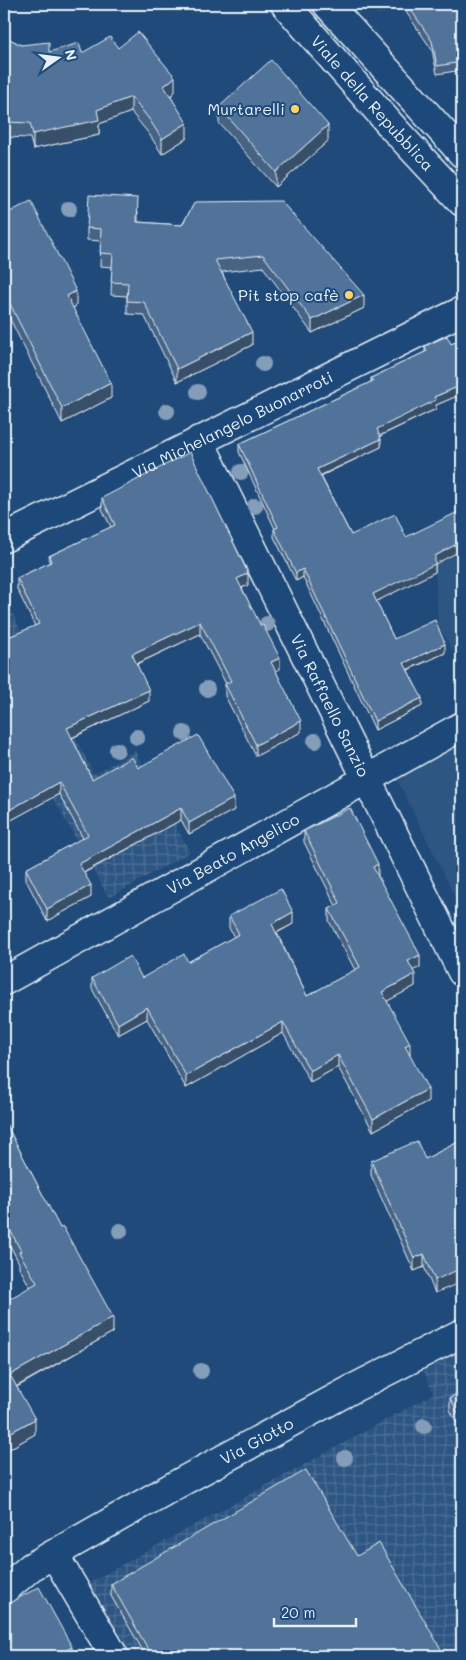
<svg xmlns="http://www.w3.org/2000/svg" width="466" height="1660" font-family="Mali,sans-serif">
  <defs>
    <pattern id="industrial-grid" width="8" height="8" patternUnits="userSpaceOnUse" patternTransform="scale(1.25)"><rect width="8" height="8" fill="#2e5683"/><path d="M0 4h8M4 0v8" fill="none" stroke="#4c6f95"/></pattern>
  </defs>
  <rect width="100%" height="100%" fill="#1f4a7a"/>
  <filter id="ink" filterUnits="userSpaceOnUse"><feTurbulence type="fractalNoise" baseFrequency=".02" numOctaves="2"/><feDisplacementMap in="SourceGraphic" scale="10" xChannelSelector="R" yChannelSelector="G"/><feConvolveMatrix kernelMatrix="1 2 1 2 8 2 1 2 1" color-interpolation-filters="sRGB"/></filter>
  <g filter="url(#ink)">
    <g fill="#2e5683">
      <polygon points="372,4 403,4 379,15"/>
      <polygon points="462,519 462,668 438,624 433,532"/>
      <polygon points="462,743 462,911 398,781 417,768"/>
    </g>
    <g fill="url(#industrial-grid)">
      <polygon points="4,597 94,774 135,751 190,852 109,898 53,798 5,824 4,822"/>
      <polygon points="462,1350 462,1656 127,1656 85,1585 433,1394 424,1371"/>
    </g>
    <g fill="none" stroke-linecap="round" stroke-linejoin="round">
      <g stroke="#e8f1f8" stroke-width="31">
        <g id="minor">
          <polyline points="327,4 462,153"/>
          <path id="s1" d="M199 440 462 972"/>
          <path id="s2" d="M4 538 462 311"/>
          <path id="s3" d="M4 981 462 726"/>
          <polyline points="54,1554 114,1656"/>
          <path id="s4" d="M4 1590 31 1567 181 1482 356 1387 462 1333"/>
        </g>
      </g>
      <g stroke="#e8f1f8" stroke-width="31">
        <g id="major">
          <path id="s5" d="M285 4 395 130 462 202"/>
        </g>
      </g>
      <use href="#minor" stroke="#1f4a7a" stroke-width="28"/>
      <use href="#major" stroke="#1f4a7a" stroke-width="28"/>
    </g>
    <g fill="#849eb9">
      <circle cx="69" cy="209" r="8"/>
      <circle cx="263" cy="364" r="8"/>
      <circle cx="198" cy="392" r="8"/>
      <circle cx="167" cy="411" r="8"/>
      <circle cx="241" cy="472" r="8"/>
      <circle cx="255" cy="506" r="8"/>
      <circle cx="267" cy="624" r="8"/>
      <circle cx="207" cy="689" r="8"/>
      <circle cx="184" cy="733" r="8"/>
      <circle cx="137" cy="737" r="8"/>
      <circle cx="315" cy="741" r="8"/>
      <circle cx="117" cy="750" r="8"/>
      <circle cx="120" cy="1231" r="8"/>
      <circle cx="201" cy="1371" r="8"/>
      <circle cx="424" cy="1426" r="8"/>
      <circle cx="345" cy="1458" r="8"/>
    </g>
    <g fill="#466384" stroke="#e8f1f8">
      <polygon points="406,4 462,4 462,70 437,74 432,50 406,12"/>
      <polygon points="4,36 21,45 49,52 82,53 118,48 175,92 171,96 187,138 162,154 149,134 131,112 99,124 99,135 33,149 30,138 4,137"/>
      <polygon points="219,107 328,141 276,187 219,123"/>
      <polygon points="195,202 364,308 312,333 263,267 222,272 252,345 177,382 144,315 127,314 127,296 111,295 112,267 100,266 101,241 87,240 87,228 138,211 138,222 182,225"/>
      <polygon points="4,215 76,306 73,308 111,398 62,423 4,307"/>
      <polygon points="462,339 462,394 436,405 436,409 380,436 381,447 321,476 351,535 406,537 435,564 435,572 376,601 394,639 445,653 408,670 422,706 375,730 303,577 296,581 274,537 274,529 275,529 239,452 239,444 371,382 371,378 425,352 425,346 451,344"/>
      <polygon points="102,498 248,585 242,588 280,669 276,671 301,732 256,756 225,696 225,684 226,684 200,634 137,664 149,701 72,738 92,779 138,768 234,810 189,834 181,820 84,873 91,897 47,921 26,880 26,869 83,838 59,794 4,824 4,639 35,626 17,589 17,578 49,563 49,556 111,527 102,509"/>
      <polygon points="304,831 378,875 378,876 420,967 413,970 415,986 387,1001 410,1055 409,1055 428,1101 373,1131 338,1067 310,1082 283,1033 186,1088 147,1019 118,1035 92,989 92,978 142,978 188,962 234,937 229,928 229,916 293,924 277,933 307,996 355,970 329,921 329,909 336,906 304,842"/>
      <polygon points="4,1120 113,1332 17,1387 35,1434 4,1452 30,1287 19,1267 19,1263 4,1234"/>
      <polygon points="462,1140 435,1293 424,1267 414,1271 371,1175 371,1161 425,1159"/>
      <polygon points="462,1391 462,1432 450,1410 450,1398"/>
      <polygon points="357,1556 445,1656 146,1656 111,1596 111,1584"/>
    </g>
    <g fill="#39506b" stroke="#e8f1f8">
      <polygon points="175,77 175,92 164,101 164,86"/>
      <polygon points="131,97 131,112 99,124 99,135 33,149 33,134"/>
      <polygon points="187,123 187,138 162,154 162,139"/>
      <polygon points="328,125 328,141 276,187 276,172"/>
      <polygon points="76,291 76,306 67,311 67,296"/>
      <polygon points="364,295 364,308 312,333 312,320"/>
      <polygon points="252,332 252,345 177,382 177,369"/>
      <polygon points="111,383 111,398 62,423 62,408"/>
      <polygon points="462,385 462,394 436,405 436,409 377,437 377,429 434,397"/>
      <polygon points="381,439 381,447 317,477 317,469"/>
      <polygon points="462,541 462,550 435,564 435,572 373,603 373,594 435,556"/>
      <polygon points="303,569 303,577 296,581 296,573"/>
      <polygon points="248,573 248,585 237,590 237,579"/>
      <polygon points="200,622 200,634 132,666 132,654"/>
      <polygon points="445,644 445,653 404,671 404,663"/>
      <polygon points="280,658 280,669 271,674 271,662"/>
      <polygon points="149,690 149,701 67,740 67,728"/>
      <polygon points="422,698 422,706 375,730 375,721"/>
      <polygon points="301,721 301,732 256,756 256,745"/>
      <polygon points="59,782 59,794 4,824 4,813"/>
      <polygon points="234,798 234,810 189,834 189,823"/>
      <polygon points="181,808 181,820 79,875 79,864"/>
      <polygon points="8,863 8,874 4,877 4,865"/>
      <polygon points="378,864 378,875 373,878 373,867"/>
      <polygon points="91,885 91,897 47,921 47,909"/>
      <polygon points="293,912 293,924 272,935 272,924"/>
      <polygon points="4,926 5,926 5,937 4,938"/>
      <polygon points="420,955 420,967 408,973 408,961"/>
      <polygon points="415,974 415,986 382,1004 382,992"/>
      <polygon points="147,1007 147,1019 118,1035 118,1024"/>
      <polygon points="283,1022 283,1033 186,1088 186,1076"/>
      <polygon points="410,1043 410,1055 405,1058 405,1046"/>
      <polygon points="338,1055 338,1067 310,1082 310,1071"/>
      <polygon points="428,1089 428,1101 373,1131 373,1119"/>
      <polygon points="462,1208 462,1222 459,1210"/>
      <polygon points="424,1254 424,1267 414,1271 414,1258"/>
      <polygon points="462,1258 462,1282 435,1293 435,1280"/>
      <polygon points="113,1317 113,1332 10,1390 10,1375"/>
      <polygon points="35,1419 35,1434 4,1452 4,1436"/>
      <polygon points="72,1647 72,1656 56,1656"/>
    </g>
    <g fill="#517399" stroke="#e8f1f8">
      <polygon points="407,4 462,4 462,62 437,66 432,41"/>
      <polygon points="138,32 175,77 164,86 187,123 162,139 149,119 131,97 97,110 99,120 33,134 30,123 4,122 4,36 21,45 49,42 49,52 79,43 82,53 110,37 118,48"/>
      <polygon points="271,60 328,125 276,172 219,107"/>
      <polygon points="89,195 138,198 137,222 182,225 195,202 281,201 364,295 312,320 263,255 215,260 252,332 177,369 144,302 127,301 128,283 111,282 113,254 100,253 101,229 87,228"/>
      <polygon points="31,201 76,291 67,296 111,383 62,408 4,292 4,215"/>
      <polygon points="447,336 451,344 462,339 462,385 434,397 436,400 377,429 381,439 317,469 351,535 395,514 406,537 462,510 462,541 435,556 435,564 373,594 394,639 435,620 445,644 404,663 422,698 375,721 303,569 296,573 274,529 278,527 239,444 373,381 371,378 427,351 425,346"/>
      <polygon points="190,452 248,573 237,579 261,626 263,625 280,658 271,662 301,721 256,745 225,684 231,681 200,622 132,654 149,690 67,728 92,779 132,757 138,768 198,735 234,798 189,823 181,808 79,864 91,885 47,909 26,869 88,835 59,782 4,813 4,639 39,624 17,578 51,562 49,556 115,525 102,498"/>
      <polygon points="350,808 378,864 373,867 420,955 408,961 415,974 382,992 410,1043 405,1046 428,1089 373,1119 338,1055 310,1071 283,1022 186,1076 147,1007 118,1024 92,978 130,956 142,978 184,954 188,962 239,934 229,916 281,889 293,912 272,924 307,996 360,967 329,909 340,903 304,831"/>
      <polygon points="4,855 8,863 4,865"/>
      <polygon points="4,1120 60,1228 63,1227 113,1317 10,1375 35,1419 4,1436 4,1302 37,1283 19,1252 21,1251 4,1218"/>
      <polygon points="462,1140 462,1208 459,1210 462,1217 462,1258 460,1259 462,1263 462,1268 435,1280 424,1254 414,1258 371,1161 417,1141 425,1159"/>
      <polygon points="462,1391 462,1420 450,1398"/>
      <polygon points="306,1470 357,1556 379,1543 445,1656 152,1656 111,1584"/>
      <polygon points="39,1587 72,1647 56,1656 4,1656 4,1606"/>
    </g>
  </g>
  <g fill="#ffd166" stroke="#1f4a7a" stroke-width="2">
    <circle cx="295" cy="109" r="5"/>
    <circle cx="349" cy="295" r="5"/>
  </g>
  <g text-anchor="middle" stroke-width="4" stroke-linejoin="round" paint-order="stroke">
    <g font-size="16" fill="#e8f1f8" stroke="#1f4a7a">
      <text dy="6" stroke="none"><textPath href="#s5" startOffset="132">Viale della Repubblica</textPath></text>
      <text dy="6" stroke="none"><textPath href="#s2" startOffset="255">Via Michelangelo Buonarroti</textPath></text>
      <text dy="6" stroke="none"><textPath href="#s1" startOffset="296">Via Raffaello Sanzio</textPath></text>
      <text dy="6" stroke="none"><textPath href="#s3" startOffset="262">Via Beato Angelico</textPath></text>
      <text dy="6" stroke="none"><textPath href="#s4" startOffset="294">Via Giotto</textPath></text>
    </g>
    <g font-size="16" fill="#e8f1f8" stroke="#1f4a7a" text-anchor="end">
      <text x="285" y="115">Murtarelli</text>
      <text x="339" y="301">Pit stop cafè</text>
    </g>
  </g>
  <rect width="466" height="1660" fill="none" stroke="#1f4a7a" stroke-width="20"/>
  <rect x="10" y="10" width="446" height="1640" fill="none" stroke="#e8f1f8" stroke-width="2" filter="url(#ink)"/>
  <g transform="translate(58 58) rotate(76)" stroke="#1f4a7a" stroke-width="4" paint-order="stroke">
  <path d="M0-4L9 19L0 12L-9 19Z" fill="#e8f1f8"/>
  <text y="-8" font-size="14" font-weight="bold" text-anchor="middle" fill="#e8f1f8">N</text>
  </g>
  <path d="M274 1618v8h82v-8" fill="none" stroke="#e8f1f8" stroke-width="2.5"/>
  <text x="281" y="1618" font-size="15" fill="#e8f1f8" stroke="#1f4a7a" stroke-width="4" paint-order="stroke">20 m</text>
</svg>
